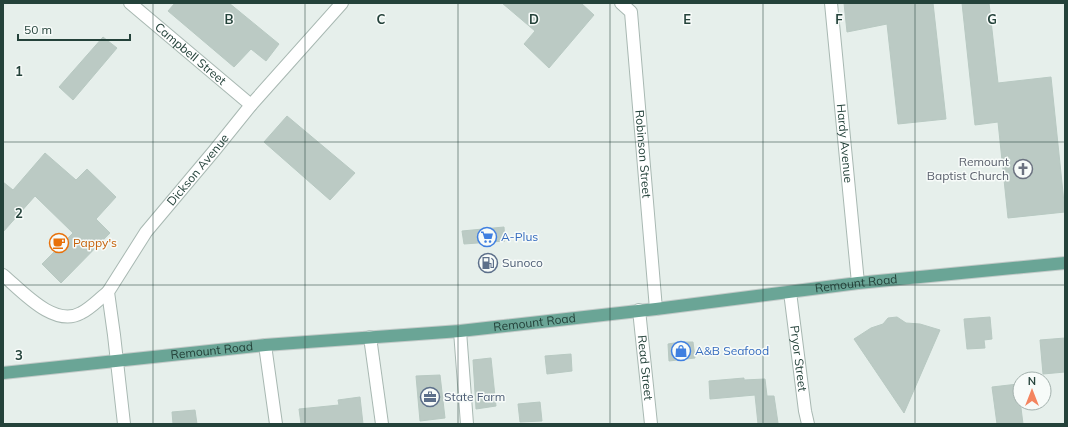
<svg xmlns="http://www.w3.org/2000/svg" width="1068" height="427" font-family="Mulish,sans-serif">
  <rect width="100%" height="100%" fill="#e6efeb"/>
  <g fill="#bbcac4" stroke="#b8c9c2">
    <polygon points="175,3 229,3 279,44 266,61 251,49 234,67 168,11"/>
    <polygon points="502,3 581,3 594,15 549,68 524,44 535,31"/>
    <polygon points="844,3 933,3 946,119 898,124 887,24 847,32"/>
    <polygon points="962,3 989,3 998,83 1051,77 1065,212 1008,218 998,122 975,125"/>
    <polygon points="103,37 117,48 73,100 59,87"/>
    <polygon points="287,116 355,173 330,200 264,142"/>
    <polygon points="45,153 76,180 87,169 116,197 96,219 110,233 61,283 42,264 73,233 35,196 3,232 3,182 13,190"/>
    <polygon points="504,227 505,241 464,244 462,231"/>
    <polygon points="897,317 906,323 920,324 940,330 904,413 854,339 871,328 883,324 888,318"/>
    <polygon points="990,317 992,339 984,340 985,348 967,349 964,319"/>
    <polygon points="1065,338 1065,372 1043,374 1040,340"/>
    <polygon points="680,342 693,342 695,358 669,361 668,344"/>
    <polygon points="571,354 572,371 547,374 545,356"/>
    <polygon points="491,358 496,406 476,409 473,360"/>
    <polygon points="440,375 445,418 420,421 416,376"/>
    <polygon points="744,378 744,380 765,379 767,396 774,396 778,423 758,424 755,395 710,399 709,381"/>
    <polygon points="1018,384 1023,424 997,424 992,387"/>
    <polygon points="360,397 363,424 301,424 299,409 339,405 338,400"/>
    <polygon points="540,402 542,421 520,422 518,404"/>
    <polygon points="195,410 197,424 173,424 172,412"/>
  </g>
  <g fill="none" stroke-linecap="round" stroke-linejoin="round">
    <g stroke="#a8b8b2" stroke-width="14">
      <g id="minor">
        <path id="s1" d="M130 3 251 105"/>
        <path id="s2" d="M621 3 631 12 656 309"/>
        <path id="s3" d="M831 3 858 283"/>
        <path d="M3 275C22 291 54 328 81 313 91 308 99 299 108 292"/>
        <path id="s4" d="M790 292 805 411 808 424"/>
        <path id="s5" d="M639 310 651 424"/>
        <polyline points="460,331 467,424"/>
        <polyline points="370,337 382,424"/>
        <polyline points="265,345 276,424"/>
        <path id="s6" d="M124 424 114 335 108 292 146 232 214 151 251 105 342 3"/>
      </g>
    </g>
    <g stroke="#c2cac8" stroke-width="14">
      <g id="major">
        <path id="s7" d="M3 373 265 345 460 331 656 309 858 283 1065 263"/>
      </g>
    </g>
    <use href="#minor" stroke="#fff" stroke-width="12"/>
    <use href="#major" stroke="#6aa596" stroke-width="12"/>
  </g>
  <path fill="none" stroke="#24423a" stroke-width="1" stroke-opacity="0.55" d="M153 3V424M305 3V424M458 3V424M610 3V424M763 3V424M915 3V424M3 142H1065M3 285H1065"/>
  <defs>
    <g id="church-ring" transform="scale(1)"><circle r="9.5" fill="#f7fbf9" stroke="#6b7280" stroke-width="1.5"/><path d="M-1.2-6h2.4v3.5h3.3v2.4h-3.3V6h-2.4V-.1h-3.3v-2.4h3.3Z" fill="#6b7280"/></g>
    <g id="supermarket-ring" transform="scale(1)"><circle r="9.5" fill="#f7fbf9" stroke="#3f7fe0" stroke-width="1.5"/><path d="M-6-5.5h2.5l.6 2H6L4.5 2H-2.5L-4.4-4H-6ZM-1.5 3.2a1.3 1.3 0 1 0 .1 0ZM3 3.2a1.3 1.3 0 1 0 .1 0Z" fill="#3f7fe0"/></g>
    <g id="cafe-ring" transform="scale(1)"><circle r="9.5" fill="#f7fbf9" stroke="#e8710a" stroke-width="1.5"/><path d="M-5.5-4.5H6V0H3Q3 3.5 0 3.5H-2.5Q-5.5 3.5-5.5 0ZM3-3.2v2h1.7v-2ZM-6 4.5H4V6H-6Z" fill="#e8710a"/></g>
    <g id="fuel-ring" transform="scale(1)"><circle r="9.5" fill="#f7fbf9" stroke="#5c6f8a" stroke-width="1.5"/><path d="M-5.5-6h7V0h2V4h1.3V-2.5L3-4.5l.8-.8L6-3V5H2.5V1h-1V6h-7ZM-4.2-4.7v3.2H.2V-4.7Z" fill="#5c6f8a"/></g>
    <g id="shop-ring" transform="scale(1)"><circle r="9.5" fill="#f7fbf9" stroke="#3f7fe0" stroke-width="1.5"/><path d="M-5-2.5h2.3a2.7 3.5 0 0 1 5.4 0H5L5.5 6h-11ZM-1.5-2.5h3a1.5 2.3 0 0 0-3 0Z" fill="#3f7fe0"/></g>
    <g id="office-ring" transform="scale(1)"><circle r="9.5" fill="#f7fbf9" stroke="#5c6f8a" stroke-width="1.5"/><path d="M-6-3h4V-5.5h4V-3h4V5H-6ZM-1-4.5V-3h2v-1.5ZM-6 0V1H6V0Z" fill="#5c6f8a"/></g>
  </defs>
  <g fill-rule="evenodd">
    <use href="#church-ring" x="1023" y="169"/>
    <use href="#supermarket-ring" x="487" y="237"/>
    <use href="#cafe-ring" x="59" y="243"/>
    <use href="#fuel-ring" x="488" y="263"/>
    <use href="#shop-ring" x="681" y="351"/>
    <use href="#office-ring" x="430" y="397"/>
  </g>
  <g text-anchor="middle" stroke-width="3" stroke-linejoin="round" paint-order="stroke">
    <g font-size="12" fill="#24423a" stroke="#f7fbf9">
      <text dy="4" stroke="none"><textPath href="#s1" startOffset="79">Campbell Street</textPath></text>
      <text dy="4" stroke="none"><textPath href="#s3" startOffset="141">Hardy Avenue</textPath></text>
      <text dy="4" stroke="none"><textPath href="#s2" startOffset="156">Robinson Street</textPath></text>
      <text dy="4" stroke="none"><textPath href="#s6" startOffset="285">Dickson Avenue</textPath></text>
      <text dy="4" stroke="none"><textPath href="#s7" startOffset="858">Remount Road</textPath></text>
      <text dy="4" stroke="none"><textPath href="#s7" startOffset="534">Remount Road</textPath></text>
      <text dy="4" stroke="none"><textPath href="#s7" startOffset="210">Remount Road</textPath></text>
      <text dy="4" stroke="none"><textPath href="#s4" startOffset="67">Pryor Street</textPath></text>
      <text dy="4" stroke="none"><textPath href="#s5" startOffset="58">Read Street</textPath></text>
    </g>
    <g font-size="12" fill="#5b616d" stroke="#f7fbf9" text-anchor="end">
      <text x="1009" y="166">Remount<tspan x="1009" dy="14">Baptist Church</tspan></text>
    </g>
    <g font-size="12" fill="#366cbe" stroke="#f7fbf9" text-anchor="start">
      <text x="501" y="241">A-Plus</text>
      <text x="695" y="355">A&amp;B Seafood</text>
    </g>
    <g font-size="12" fill="#c56008" stroke="#f7fbf9" text-anchor="start">
      <text x="73" y="247">Pappy's</text>
    </g>
    <g font-size="12" fill="#4e5e75" stroke="#f7fbf9" text-anchor="start">
      <text x="502" y="267">Sunoco</text>
      <text x="444" y="401">State Farm</text>
    </g>
  </g>
  <g font-size="13" text-anchor="middle" font-weight="bold" fill="#24423a" stroke="#f7fbf9" stroke-width="3" stroke-linejoin="round" paint-order="stroke">
    <text x="229" y="24">B</text>
    <text x="381" y="24">C</text>
    <text x="534" y="24">D</text>
    <text x="687" y="24">E</text>
    <text x="839" y="24">F</text>
    <text x="992" y="24">G</text>
    <text x="19" y="76">1</text>
    <text x="19" y="218">2</text>
    <text x="19" y="360">3</text>
  </g>
  <rect width="1068" height="427" fill="none" stroke="#24423a" stroke-width="8"/>
  <g transform="translate(1032 391)"><circle r="19" fill="#f7fbf9" stroke="#a3b1ad"/>
  <path d="M0-3L7 15L0 10L-7 15Z" fill="#f4845f"/>
  <text y="-6" font-size="11" font-weight="bold" text-anchor="middle" fill="#24423a">N</text>
  </g>
  <path d="M18 34v6h112v-6" fill="none" stroke="#24423a" stroke-width="2"/>
  <text x="24" y="34" font-size="12" fill="#24423a" stroke="#f7fbf9" stroke-width="3" paint-order="stroke">50 m</text>
</svg>
